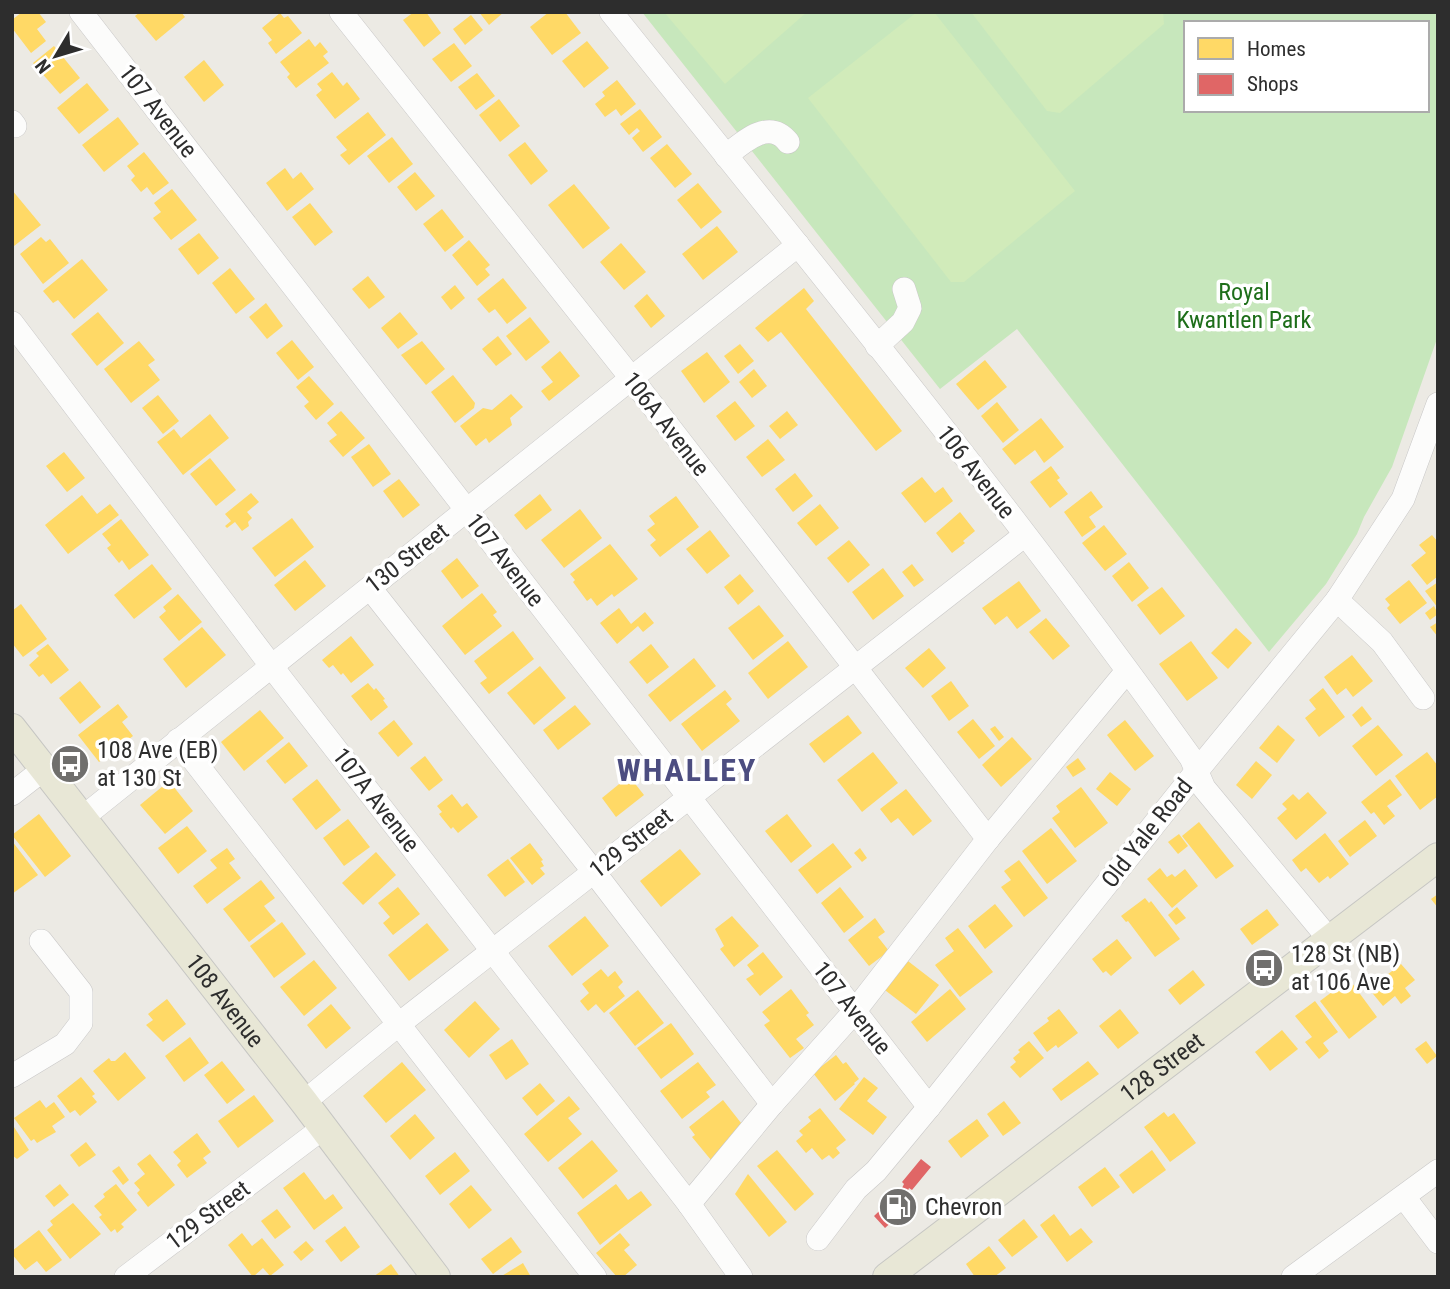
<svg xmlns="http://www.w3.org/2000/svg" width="1450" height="1289" font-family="'Roboto Condensed',sans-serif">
  <rect width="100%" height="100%" fill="#eceae4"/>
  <path fill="#c7e7bc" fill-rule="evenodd" d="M642 12H1438V336L1392 467 1364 517 1357 534 1326 584 1269 652 1017 329 940 389ZM1186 23H1427V110H1186Z"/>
  <g fill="#d1ebba">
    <polygon points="664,12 807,12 725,84"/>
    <polygon points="917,12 934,12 1075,191 964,282 951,282 808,98"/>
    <polygon points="971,12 1163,12 1164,24 1060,113 1047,111"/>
  </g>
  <g fill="#ffd966">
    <polygon points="22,12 38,12 46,22 37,29 46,41 31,53 12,28 12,20"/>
    <polygon points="140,12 181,12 185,17 156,41 135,16"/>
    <polygon points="414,12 426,12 441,33 424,47 403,20"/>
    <polygon points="479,12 504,12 489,25"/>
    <polygon points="549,12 565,12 581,33 552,55 530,27"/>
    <polygon points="280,13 284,18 288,16 302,33 276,54 268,43 272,40 262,28"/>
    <polygon points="471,15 483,30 465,45 453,29"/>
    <polygon points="309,39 315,47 320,42 328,52 323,56 329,63 296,88 287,77 290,74 280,62"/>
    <polygon points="587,41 609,68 584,88 562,61"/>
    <polygon points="454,43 472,66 451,82 432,59"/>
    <polygon points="54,46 80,78 60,94 33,63"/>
    <polygon points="204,60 224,85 204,102 184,77"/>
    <polygon points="332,72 343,86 347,82 360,99 335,119 316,95 322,90 317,84"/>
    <polygon points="477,73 495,96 476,110 458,87"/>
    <polygon points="617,80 636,104 621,116 616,109 605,117 595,104 605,96 602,92"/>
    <polygon points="87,83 109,110 79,134 57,108"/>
    <polygon points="499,99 520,126 500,142 479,115"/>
    <polygon points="640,109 662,137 643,152 632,138 640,131 637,128 629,135 620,124"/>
    <polygon points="368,112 386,135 349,165 340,155 347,150 336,137"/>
    <polygon points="118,117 139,144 104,172 82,145"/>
    <polygon points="392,137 413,164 389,183 367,156"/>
    <polygon points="525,142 548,171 531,185 508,155"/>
    <polygon points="667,144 692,174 675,188 650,158"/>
    <polygon points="144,152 169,183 153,195 147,187 141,192 131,180 135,176 127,166"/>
    <polygon points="285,168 293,179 301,172 314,189 287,211 266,183"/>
    <polygon points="415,172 435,196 416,211 397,187"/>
    <polygon points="698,183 722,212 701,229 677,200"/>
    <polygon points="574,184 610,228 583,249 548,205"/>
    <polygon points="172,189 197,220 171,240 153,218 161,212 154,203"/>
    <polygon points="12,190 41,225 14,246 12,244"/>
    <polygon points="310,203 333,232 315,246 292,217"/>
    <polygon points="442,209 464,237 445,252 423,224"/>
    <polygon points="717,226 738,252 703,280 682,254"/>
    <polygon points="199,233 219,258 198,275 178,249"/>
    <polygon points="41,237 46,242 50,239 69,263 43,284 20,254"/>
    <polygon points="469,240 490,265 485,269 490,275 477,286 452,255"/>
    <polygon points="621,243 646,272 624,290 600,262"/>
    <polygon points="82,259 108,290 74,319 58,300 53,303 43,291"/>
    <polygon points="230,268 255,299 236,314 212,283"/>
    <polygon points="368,276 385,297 369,309 352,289"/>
    <polygon points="503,278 527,308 507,324 495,309 489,313 477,299"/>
    <polygon points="455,285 465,298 451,310 441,297"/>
    <polygon points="804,288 814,301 806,309 902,431 876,451 781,332 768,342 755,328"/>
    <polygon points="647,294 665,316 651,328 634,306"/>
    <polygon points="266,303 283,326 267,339 249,317"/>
    <polygon points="98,312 124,343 97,366 71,334"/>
    <polygon points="400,312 418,334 398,349 381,328"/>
    <polygon points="530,317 550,342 526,361 506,336"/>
    <polygon points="498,336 512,354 496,366 482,349"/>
    <polygon points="292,340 314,367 298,380 276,353"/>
    <polygon points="139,341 155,360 148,365 160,380 131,403 104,369"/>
    <polygon points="422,341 445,369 426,385 401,355"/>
    <polygon points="740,344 754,361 738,374 724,356"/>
    <polygon points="560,351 580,376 549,401 541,391 553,382 541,367"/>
    <polygon points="707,352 730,382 704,403 681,371"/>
    <polygon points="985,360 1007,387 978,410 956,384"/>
    <polygon points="754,369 767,386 752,398 739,382"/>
    <polygon points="453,375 475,403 474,408 455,423 431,392"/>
    <polygon points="309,376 334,404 316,420 304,406 309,402 296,387"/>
    <polygon points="511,394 523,407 510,418 512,425 489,443 486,438 476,446 460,426 483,408 492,410"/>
    <polygon points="158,395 179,421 163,434 142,408"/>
    <polygon points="735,401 755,426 735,441 716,416"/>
    <polygon points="997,402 1019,430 1003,443 981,416"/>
    <polygon points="341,411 365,438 343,457 329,441 337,435 327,423"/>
    <polygon points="787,411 798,425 780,439 769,426"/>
    <polygon points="210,414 229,438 183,475 157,442 174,429 181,438"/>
    <polygon points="1041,418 1064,447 1044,463 1035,450 1015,465 1002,449"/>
    <polygon points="768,439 785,460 762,477 746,457"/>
    <polygon points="369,444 391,474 373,487 351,457"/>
    <polygon points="64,452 85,478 67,492 46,466"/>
    <polygon points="210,458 236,490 216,506 190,474"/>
    <polygon points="1051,466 1060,478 1057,480 1068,494 1050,508 1030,482"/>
    <polygon points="795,473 813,496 793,512 775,489"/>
    <polygon points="922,477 935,493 943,487 953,501 925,523 901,493"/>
    <polygon points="399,479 420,505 403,518 383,491"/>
    <polygon points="1091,491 1103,507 1089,517 1096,527 1082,537 1064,512"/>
    <polygon points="251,493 259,502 247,512 252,518 248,522 249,526 242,531 235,522 227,528 225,526 231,521 225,514"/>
    <polygon points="540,494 552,510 526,530 514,515"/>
    <polygon points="82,495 97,514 110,504 119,515 68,554 45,525"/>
    <polygon points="676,496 699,527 660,557 650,545 656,540 647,530 655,524 649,516"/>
    <polygon points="820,504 839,528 816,546 797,523"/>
    <polygon points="580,509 602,538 564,568 541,540"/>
    <polygon points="960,512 975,531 963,541 965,543 952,553 936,533"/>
    <polygon points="292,518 314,547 275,577 252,548"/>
    <polygon points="121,519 149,555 129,570 122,560 119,563 107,548 111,545 102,534"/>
    <polygon points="1104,525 1127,554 1105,571 1082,543"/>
    <polygon points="710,530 730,556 707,574 686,549"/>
    <polygon points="1432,535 1438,542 1438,576 1427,585 1411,565 1426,553 1419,545"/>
    <polygon points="849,540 870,565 848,583 827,558"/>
    <polygon points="610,544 638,579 614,597 612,594 597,606 591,598 587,601 573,582 575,580 570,574"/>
    <polygon points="457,558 479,586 462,599 441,571"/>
    <polygon points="305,560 326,586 295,611 274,585"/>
    <polygon points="1129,562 1149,588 1132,602 1112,576"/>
    <polygon points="152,564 172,589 134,619 114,595"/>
    <polygon points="912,564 924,580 914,587 902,572"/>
    <polygon points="883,568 904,596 873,620 852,592"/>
    <polygon points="740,574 754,591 738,605 724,587"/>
    <polygon points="1409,580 1427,603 1400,624 1387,608 1390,605 1385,599"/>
    <polygon points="1019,581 1041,611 1017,629 1007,616 995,625 982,608"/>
    <polygon points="1438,582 1438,608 1425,591"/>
    <polygon points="1162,587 1185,616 1160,635 1137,605"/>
    <polygon points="482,593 497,612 493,615 502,626 465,655 442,626"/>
    <polygon points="178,594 202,622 179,641 159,617 166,611 163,607"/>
    <polygon points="21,604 47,639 23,657 12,643 12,611"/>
    <polygon points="759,605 784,636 753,660 728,628"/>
    <polygon points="1434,606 1438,614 1430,620 1425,613"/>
    <polygon points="619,608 631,624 645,612 654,623 643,632 638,626 617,644 600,623"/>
    <polygon points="1046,618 1070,646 1053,660 1029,632"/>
    <polygon points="1438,622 1438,637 1430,627"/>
    <polygon points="202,627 226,655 186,688 163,659"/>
    <polygon points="1236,628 1252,643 1228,669 1211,653"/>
    <polygon points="513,631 534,659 489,694 480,683 487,678 474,661"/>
    <polygon points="351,636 374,665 351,683 343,673 341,675 333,665 329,668 322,660"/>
    <polygon points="788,641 808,667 768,699 748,673"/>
    <polygon points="1191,641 1218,678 1187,701 1159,664"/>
    <polygon points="48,644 69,670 51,684 43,674 39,677 29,665 39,656 36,653"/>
    <polygon points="651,644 669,667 647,684 629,662"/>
    <polygon points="929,648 946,668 923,688 905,668"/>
    <polygon points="1352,655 1373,681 1353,697 1346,688 1337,695 1324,677"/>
    <polygon points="694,658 716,686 670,722 648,695"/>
    <polygon points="540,666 566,698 534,725 507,693"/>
    <polygon points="80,681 101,707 80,724 59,698"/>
    <polygon points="951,681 969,706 949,721 931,696"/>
    <polygon points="368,683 374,690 376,688 385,699 383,700 388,707 371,721 351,696"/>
    <polygon points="1323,688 1345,717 1319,737 1305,718 1316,709 1309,700"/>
    <polygon points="725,690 732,699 726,704 740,721 702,751 681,724"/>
    <polygon points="118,704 128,717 122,722 133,736 99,762 78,735"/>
    <polygon points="575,705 591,724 558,750 543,730"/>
    <polygon points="1362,706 1372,719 1361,727 1352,715"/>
    <polygon points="260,710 284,738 244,771 221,742"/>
    <polygon points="848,715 862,733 824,763 809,744"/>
    <polygon points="973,719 995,746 979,759 957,732"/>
    <polygon points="394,720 413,744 398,757 378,733"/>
    <polygon points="1125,720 1154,756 1135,771 1107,735"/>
    <polygon points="1278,725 1295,740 1277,763 1259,748"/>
    <polygon points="1378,725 1403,755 1376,776 1352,746"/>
    <polygon points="995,726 1004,737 999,741 990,729"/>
    <polygon points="1012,737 1032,759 1001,787 982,765"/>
    <polygon points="289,742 308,766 285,784 266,761"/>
    <polygon points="873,752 898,783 862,812 837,780"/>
    <polygon points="1427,752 1438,766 1438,796 1420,810 1395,776"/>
    <polygon points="425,756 443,780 429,791 410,768"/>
    <polygon points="1078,758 1086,769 1073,777 1066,767"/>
    <polygon points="1256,761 1272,775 1252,799 1236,785"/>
    <polygon points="1110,772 1131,789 1117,806 1096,789"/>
    <polygon points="629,776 644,795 616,817 602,798"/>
    <polygon points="317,779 341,810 316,830 292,799"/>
    <polygon points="1390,779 1402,795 1387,806 1395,816 1384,825 1374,812 1371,814 1361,802"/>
    <polygon points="169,781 193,811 165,834 140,805"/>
    <polygon points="1081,787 1108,823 1075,848 1052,818 1060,812 1056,806"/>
    <polygon points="906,789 932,821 913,836 898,818 891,823 880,809"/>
    <polygon points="1308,792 1327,813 1296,840 1277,818 1287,809 1282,804 1293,794 1299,800"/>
    <polygon points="452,794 462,807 467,803 478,817 458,833 453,827 451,829 442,818 439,814 442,812 437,806"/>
    <polygon points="39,814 71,856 45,877 12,835"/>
    <polygon points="787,814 812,846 791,863 765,831"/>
    <polygon points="348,819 370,847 344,866 323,838"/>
    <polygon points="1365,820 1377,836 1350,857 1338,841"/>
    <polygon points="1199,822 1234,866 1216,879 1182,836"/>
    <polygon points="187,826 207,851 178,874 158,848"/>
    <polygon points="1051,828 1077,861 1047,884 1022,851"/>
    <polygon points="1325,833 1349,864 1330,879 1328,876 1319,883 1306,868 1301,872 1292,860"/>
    <polygon points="1179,834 1188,846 1178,854 1168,842"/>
    <polygon points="12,841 38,875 12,894"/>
    <polygon points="530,843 543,860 541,861 544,866 540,868 545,874 532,885 510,858"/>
    <polygon points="833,843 852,867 817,894 798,870"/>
    <polygon points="227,848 235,859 229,863 241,878 207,904 193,886 217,868 210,860"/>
    <polygon points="860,848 867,858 862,862 854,853"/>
    <polygon points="680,849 701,874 661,907 640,881"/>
    <polygon points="376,852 396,875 363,905 342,883"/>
    <polygon points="508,859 525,882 505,897 487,875"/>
    <polygon points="1019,860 1048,898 1024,917 1001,887 1011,880 1004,871"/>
    <polygon points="1160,868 1167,877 1172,874 1175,877 1185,869 1198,886 1172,908 1147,879"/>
    <polygon points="261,880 275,898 264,906 276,921 249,942 223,909"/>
    <polygon points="398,887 420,914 393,935 383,923 390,917 378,903"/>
    <polygon points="840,887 864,917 844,933 821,903"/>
    <polygon points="1438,894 1438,908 1431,899"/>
    <polygon points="1145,898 1149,903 1151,901 1180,939 1155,957 1128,921 1126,922 1121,916"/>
    <polygon points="995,904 1013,926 985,949 968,926"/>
    <polygon points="1177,907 1186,918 1176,925 1168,915"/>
    <polygon points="1267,909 1279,925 1252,945 1240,929"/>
    <polygon points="585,916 609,946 572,976 548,946"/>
    <polygon points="732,916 759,946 734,967 720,949 724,946 715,929"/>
    <polygon points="875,918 885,932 878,937 889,951 869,966 848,940"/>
    <polygon points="282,922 306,954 274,978 250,946"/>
    <polygon points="427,923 449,950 409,981 388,955"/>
    <polygon points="958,928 993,972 960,997 935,965 954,951 945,938"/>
    <polygon points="1117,939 1132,958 1111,976 1106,971 1103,973 1092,959"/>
    <polygon points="763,952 783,977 760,996 746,979 754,974 747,965"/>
    <polygon points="904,958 939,985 916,1014 881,987"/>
    <polygon points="314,960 337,988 304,1016 280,987"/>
    <polygon points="1401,964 1415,980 1405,988 1411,996 1401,1004 1395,996 1383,1006 1369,989"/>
    <polygon points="601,969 608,977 615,971 623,982 618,987 625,996 604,1013 596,1004 588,1011 580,1001 589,993 582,984"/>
    <polygon points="1193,970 1205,985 1180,1005 1168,990"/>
    <polygon points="1349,979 1377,1017 1349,1039 1320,1001"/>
    <polygon points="791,989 809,1013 806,1015 814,1025 796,1039 804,1048 790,1058 764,1025 770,1021 762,1012"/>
    <polygon points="950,989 966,1009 927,1042 911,1022"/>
    <polygon points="638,990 664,1023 635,1046 609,1013"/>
    <polygon points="167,999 186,1024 163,1042 146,1025 153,1020 148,1014"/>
    <polygon points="475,1001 500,1029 469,1058 444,1030"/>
    <polygon points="1315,1001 1338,1032 1323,1043 1329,1051 1319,1059 1305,1042 1312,1037 1295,1016"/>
    <polygon points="331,1004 351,1028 326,1049 307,1025"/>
    <polygon points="1059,1009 1078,1033 1058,1048 1056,1045 1047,1052 1033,1033 1049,1021 1047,1018"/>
    <polygon points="1120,1009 1139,1033 1118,1049 1099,1026"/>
    <polygon points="671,1023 694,1054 661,1079 637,1048"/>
    <polygon points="1282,1030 1298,1049 1270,1071 1255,1052"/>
    <polygon points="190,1037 209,1063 184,1082 165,1056"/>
    <polygon points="512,1039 529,1064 506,1080 489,1055"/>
    <polygon points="1029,1041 1044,1058 1020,1078 1010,1067 1016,1062 1013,1058 1020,1052 1018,1050"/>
    <polygon points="1426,1041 1437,1056 1427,1064 1415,1049"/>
    <polygon points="125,1052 146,1078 118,1101 93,1071 109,1058 111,1061 115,1061"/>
    <polygon points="836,1055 843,1064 846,1062 859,1079 854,1083 855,1084 835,1101 813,1073"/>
    <polygon points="222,1061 245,1090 227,1104 204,1075"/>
    <polygon points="1088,1061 1099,1074 1061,1101 1052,1089"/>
    <polygon points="402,1062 426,1090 386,1123 363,1096"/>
    <polygon points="698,1062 716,1085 706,1092 710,1097 682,1119 660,1091"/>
    <polygon points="81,1077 95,1094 92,1096 97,1102 80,1116 75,1110 70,1113 57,1096"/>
    <polygon points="864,1077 878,1088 867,1101 887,1117 873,1135 839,1109"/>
    <polygon points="540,1083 555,1101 537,1116 522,1098"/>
    <polygon points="254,1095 274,1121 238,1148 218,1121"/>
    <polygon points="569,1096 580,1109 568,1118 582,1134 548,1162 524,1134"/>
    <polygon points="40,1100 46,1108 54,1102 65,1117 52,1126 56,1132 37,1143 34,1139 31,1141 14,1118"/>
    <polygon points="723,1100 745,1128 711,1160 692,1137 695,1135 689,1127"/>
    <polygon points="1004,1101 1021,1123 1003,1136 987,1114"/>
    <polygon points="820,1108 846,1140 836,1148 840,1153 833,1159 829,1155 822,1160 812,1148 806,1153 796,1141 803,1135 799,1131 811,1121 808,1117"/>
    <polygon points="1164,1112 1168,1117 1174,1113 1196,1143 1170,1162 1144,1127"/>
    <polygon points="415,1114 435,1138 410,1160 390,1136"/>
    <polygon points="977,1119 989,1136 961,1158 948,1141"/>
    <polygon points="12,1124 29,1150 17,1159 12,1155"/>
    <polygon points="197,1133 211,1152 203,1158 207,1163 187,1178 177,1165 181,1161 173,1152"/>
    <polygon points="592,1140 618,1171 583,1199 558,1168"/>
    <polygon points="86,1142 96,1155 79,1167 70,1155"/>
    <polygon points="777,1150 814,1194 795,1211 757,1166"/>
    <polygon points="1152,1150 1166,1170 1133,1194 1119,1175"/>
    <polygon points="455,1152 470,1171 440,1195 425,1176"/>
    <polygon points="150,1154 175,1185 148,1207 137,1193 140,1190 134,1183 145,1174 137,1164"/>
    <polygon points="119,1166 129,1180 123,1185 112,1171"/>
    <polygon points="1105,1167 1120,1187 1092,1207 1078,1187"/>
    <polygon points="304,1172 325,1200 333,1194 343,1208 314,1230 283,1188"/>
    <polygon points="748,1174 787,1222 769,1237 735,1194"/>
    <polygon points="60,1184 69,1195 54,1207 45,1196"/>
    <polygon points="116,1184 137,1210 121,1224 124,1227 117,1233 115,1229 111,1232 99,1217 102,1215 94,1206 105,1197 103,1194"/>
    <polygon points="616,1184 628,1200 641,1191 652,1205 600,1245 577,1213"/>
    <polygon points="471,1185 492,1210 469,1229 449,1204"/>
    <polygon points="73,1203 101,1234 70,1259 47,1230 53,1225 50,1221"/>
    <polygon points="277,1209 291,1227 275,1239 261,1221"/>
    <polygon points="1054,1214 1070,1236 1081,1228 1093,1242 1067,1262 1040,1225"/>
    <polygon points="1024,1219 1038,1237 1012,1257 998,1240"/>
    <polygon points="345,1226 360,1247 341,1262 325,1241"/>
    <polygon points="39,1230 62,1260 46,1272 37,1261 25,1270 12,1254 12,1251"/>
    <polygon points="242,1233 252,1246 262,1238 284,1265 270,1276 263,1268 253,1277 228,1245"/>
    <polygon points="620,1233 630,1245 624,1250 637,1265 623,1277 617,1277 596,1253"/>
    <polygon points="511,1237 522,1252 493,1274 481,1259"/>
    <polygon points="306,1241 314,1250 301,1261 293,1252"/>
    <polygon points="989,1246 1006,1268 994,1277 975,1277 966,1264"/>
    <polygon points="523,1263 531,1277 500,1277"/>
    <polygon points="391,1264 400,1277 373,1277"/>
  </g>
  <polygon fill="#e06666" points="921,1159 931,1167 912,1190 909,1188 903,1204 907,1208 885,1228 874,1216 895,1196 897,1198 904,1184 902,1182"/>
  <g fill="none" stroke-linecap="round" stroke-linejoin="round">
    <g stroke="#c9c8c8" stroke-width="24">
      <g id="minor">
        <polyline points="81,12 929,1107"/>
        <polyline points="341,12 632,379 988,839"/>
        <path d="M611 12C808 258 1008 502 1191 758L1204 788 1329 939"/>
        <polyline points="12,122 15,126"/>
        <path d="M726 156C743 142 769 118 788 142"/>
        <polyline points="12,323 282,680 689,1204 741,1277"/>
        <polyline points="877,346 903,322 910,308 904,289"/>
        <polyline points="370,588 594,872 772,1104"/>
        <polyline points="1337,600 1382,642 1423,698"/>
        <polyline points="178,740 595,1277"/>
        <polyline points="12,794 44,769"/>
        <polyline points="82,818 798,245"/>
        <polyline points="12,1076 65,1044 81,1023 81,992 41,941"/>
        <polyline points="304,1102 399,1024 1025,535"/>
        <polyline points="1404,1197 1438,1242"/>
        <polyline points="689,1204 772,1104 854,1012 988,839 1127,671"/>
        <polyline points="818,1239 856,1189 876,1171 929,1107 1196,772 1337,600 1403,499 1438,404"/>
        <polyline points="126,1277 323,1128"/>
        <polyline points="1293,1277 1438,1171"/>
      </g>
    </g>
    <g stroke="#c6c6c3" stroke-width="30">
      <g id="major">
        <path id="s1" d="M12 728 304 1102 436 1277"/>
        <path id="s2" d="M887 1277 1438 857"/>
      </g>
    </g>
    <use href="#minor" stroke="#fcfcfb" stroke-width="23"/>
    <use href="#major" stroke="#e8e7d6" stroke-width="28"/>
  </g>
  <defs>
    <g id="bus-disc" transform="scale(2.0125)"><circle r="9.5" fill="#706f6d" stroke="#fff"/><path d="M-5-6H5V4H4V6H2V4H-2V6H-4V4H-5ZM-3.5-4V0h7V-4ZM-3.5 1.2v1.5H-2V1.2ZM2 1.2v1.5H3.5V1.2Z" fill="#fff"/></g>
    <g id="fuel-disc" transform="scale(2.0125)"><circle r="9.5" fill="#706f6d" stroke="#fff"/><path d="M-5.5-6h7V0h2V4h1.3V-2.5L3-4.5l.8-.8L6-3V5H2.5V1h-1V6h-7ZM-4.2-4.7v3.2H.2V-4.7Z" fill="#fff"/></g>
  </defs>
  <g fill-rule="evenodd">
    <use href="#bus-disc" x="70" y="764"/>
    <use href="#bus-disc" x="1264" y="968"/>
    <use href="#fuel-disc" x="898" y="1207"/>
  </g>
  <g text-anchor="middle" stroke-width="7" stroke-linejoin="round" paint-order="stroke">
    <g font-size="24" fill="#2d2d2d" stroke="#fff">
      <text transform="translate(158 111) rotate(52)" y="8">107 Avenue</text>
      <text transform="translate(666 424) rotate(52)" y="8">106A Avenue</text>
      <text transform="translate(976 472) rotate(52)" y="8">106 Avenue</text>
      <text transform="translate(407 558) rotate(-38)" y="8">130 Street</text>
      <text transform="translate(505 560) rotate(52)" y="8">107 Avenue</text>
      <text transform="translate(376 800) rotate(52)" y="8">107A Avenue</text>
      <text transform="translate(1147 833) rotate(-52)" y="8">Old Yale Road</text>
      <text transform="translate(631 843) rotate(-38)" y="8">129 Street</text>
      <text dy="8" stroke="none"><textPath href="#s1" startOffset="346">108 Avenue</textPath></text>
      <text transform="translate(852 1008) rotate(52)" y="8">107 Avenue</text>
      <text dy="8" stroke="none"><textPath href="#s2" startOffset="346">128 Street</textPath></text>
      <text transform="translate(208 1215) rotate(-37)" y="8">129 Street</text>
    </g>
    <g font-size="24" fill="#1e6e1a" stroke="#fff">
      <text x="1244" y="300">Royal<tspan x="1244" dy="28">Kwantlen Park</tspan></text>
    </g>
    <g font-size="24" fill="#2d2d2d" stroke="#fff" text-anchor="start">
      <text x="97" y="758">108 Ave (EB)<tspan x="97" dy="28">at 130 St</tspan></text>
      <text x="1291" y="962">128 St (NB)<tspan x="1291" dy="28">at 106 Ave</tspan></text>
      <text x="925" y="1215">Chevron</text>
    </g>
    <g font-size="32" font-weight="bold" letter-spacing="2" fill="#4c4d80" stroke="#fff">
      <text x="687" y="781">WHALLEY</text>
    </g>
  </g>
  <rect width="1450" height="1289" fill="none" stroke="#2d2d2d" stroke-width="28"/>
  <rect x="1184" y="21" width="245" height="91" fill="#ffffff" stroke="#ababab" stroke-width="2"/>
  <rect x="1198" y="38" width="35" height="21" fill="#ffd966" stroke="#ababab" stroke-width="2"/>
  <text x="1247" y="56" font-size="21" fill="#2d2d2d">Homes</text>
  <rect x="1198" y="74" width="35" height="21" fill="#e06666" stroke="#ababab" stroke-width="2"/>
  <text x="1247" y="91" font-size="21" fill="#2d2d2d">Shops</text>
  <g transform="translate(56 56) rotate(232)" stroke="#ffffff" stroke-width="5" paint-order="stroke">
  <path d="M0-5L12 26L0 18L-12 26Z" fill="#2d2d2d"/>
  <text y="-10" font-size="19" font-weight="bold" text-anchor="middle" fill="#2d2d2d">N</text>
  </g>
</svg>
